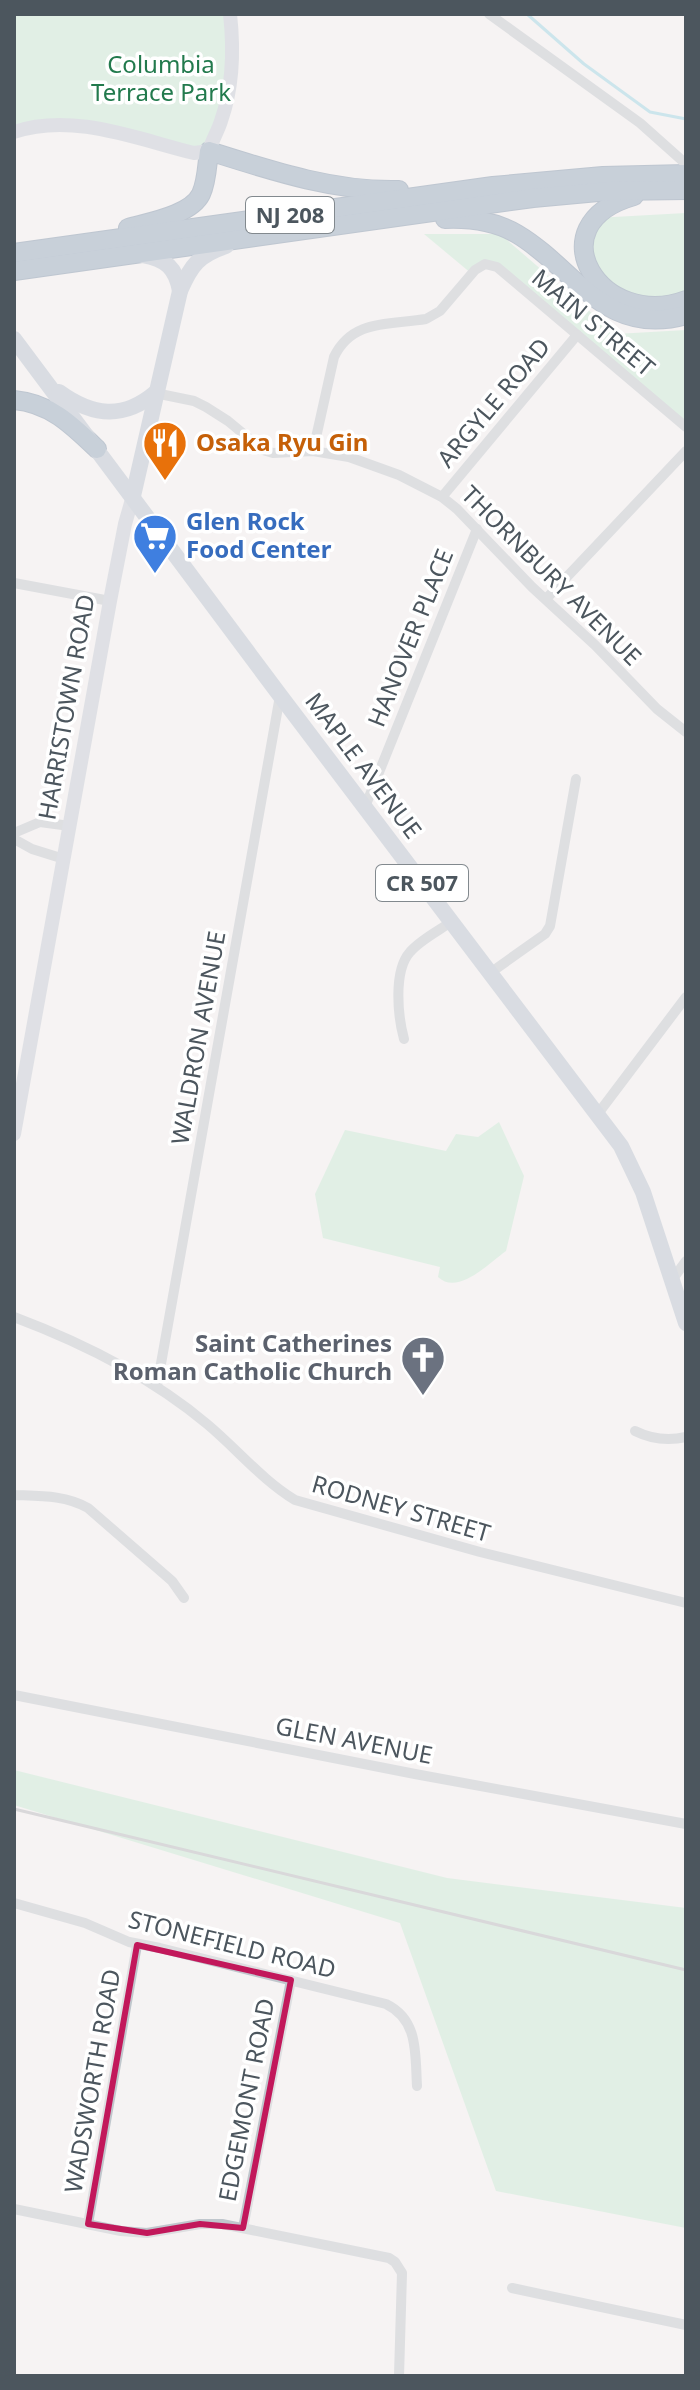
<svg xmlns="http://www.w3.org/2000/svg" width="700" height="2390" font-family="'Noto Sans',sans-serif">
  <rect width="100%" height="100%" fill="#f5f3f3"/>
  <g fill="#c7ecd5">
    <polygon points="14,14 230,14 232,52 209,151 95,129 14,132"/>
    <polygon points="686,213 686,297 644,310 589,274 596,218"/>
    <polygon points="424,234 500,234 616,334 686,330 686,427 492,264 472,274"/>
    <path d="M499 1122 524 1176 506 1251C489 1263 458 1296 438 1277L440 1267 323 1238 315 1194 345 1130 446 1151 456 1134 478 1137Z"/>
    <polygon points="14,1770 447,1878 686,1908 686,2228 496,2191 400,1923 14,1805"/>
  </g>
  <g fill="none" stroke-linecap="round" stroke-linejoin="round">
    <polyline stroke="#99d6e4" stroke-width="3" points="527,14 584,64 650,112 686,119"/>
    <g stroke="#7b91a7" stroke-width="20">
      <g id="highway">
        <path d="M634 196C533 225 602 332 686 300"/>
        <path d="M445 219C470 218 495 221 517 234 576 269 604 338 686 315"/>
        <path d="M128 228C149 222 191 215 201 194 207 181 207 165 209 151 269 170 335 192 399 190"/>
        <polyline points="14,253 493,186 603,176 686,174"/>
        <polyline points="14,271 533,198 609,191 686,190"/>
        <path d="M14 400C50 403 72 425 97 449"/>
      </g>
    </g>
    <g stroke="#c0c7cd" stroke-width="10">
      <polyline points="489,14 640,123 686,164"/>
      <polyline points="155,393 194,401 206,407 228,421 263,450 273,453 313,451 349,457 399,475 442,497 457,509 532,587 595,645 657,709 686,732"/>
      <path d="M313 451 334 357C352 319 389 325 426 319L440 311 475 270 485 264 497 267 686 427"/>
      <polyline points="442,497 577,335"/>
      <polyline points="14,583 110,601"/>
      <polyline points="546,599 686,451"/>
      <polyline points="365,807 477,529"/>
      <polyline points="14,833 40,822 70,826"/>
      <polyline points="14,839 32,849 64,859"/>
      <polyline points="490,973 545,934 550,926 576,779"/>
      <path d="M404 1039C398 1017 393 971 410 952 420 940 438 931 451 922"/>
      <polyline points="597,1115 686,997"/>
      <polyline points="672,1280 686,1261"/>
      <path d="M14 1317C83 1343 150 1376 207 1424 237 1449 262 1480 295 1500L480 1552 686 1603"/>
      <polyline points="157,1386 280,696"/>
      <path d="M635 1431C651 1439 668 1441 686 1437"/>
      <path d="M14 1495C40 1496 65 1495 88 1508L172 1581 184 1598"/>
      <polyline points="14,1695 415,1774 686,1824"/>
      <path d="M14 1903 85 1923 129 1942 160 1948 386 2004C419 2020 415 2054 417 2086"/>
      <polyline points="14,2209 121,2231 147,2233 200,2224 222,2224 389,2258 395,2262 402,2273 399,2376"/>
      <polyline points="88,2224 137,1945"/>
      <polyline points="243,2228 291,1980"/>
      <polyline points="512,2288 686,2325"/>
    </g>
    <g stroke="#c3cbd4" stroke-width="14">
      <path d="M14 132C72 112 137 139 194 153L209 151C212 140 218 131 221 121 233 87 234 50 230 14"/>
      <polyline points="14,1134 110,601 125,524 133,496"/>
    </g>
    <g stroke="#b6c2ce" stroke-width="16">
      <path d="M143 255C166 259 176 268 180 291"/>
      <polyline points="14,339 279,694 621,1146 643,1192 686,1323"/>
      <path d="M59 392C92 416 123 420 155 393"/>
      <path d="M133 496 180 291C191 265 199 255 226 246"/>
    </g>
    <use href="#highway" stroke="#90a6bb" stroke-width="18"/>
    <polyline stroke="#b6b8bc" stroke-width="3" points="14,1809 686,1970"/>
  </g>
  <path d="M0 0H700V2390H0ZM137 1945 291 1980 243 2228 200 2224 147 2233 88 2224Z" fill="#f5f3f3" fill-opacity=".55" fill-rule="evenodd"/>
  <path fill="none" stroke="#c2185b" stroke-width="6" stroke-linejoin="round" d="M137 1945 291 1980 243 2228 200 2224 147 2233 88 2224Z"/>
  <defs>
    <g id="restaurant-pin" transform="scale(2.3)"><path d="M0 17L-7.5 6A9.5 9.5 0 1 1 7.5 6Z" fill="#e8710a" stroke="#fff"/><path d="M-5-6h1v4h1v-4h1v4h1v-4h1v5L-1.5 .5V6h-2V.5L-5-1ZM5-6V6H3V1.5H1.5Q1.5-4 5-6Z" fill="#fff"/></g>
    <g id="supermarket-pin" transform="scale(2.3)"><path d="M0 17L-7.5 6A9.5 9.5 0 1 1 7.5 6Z" fill="#3f7fe0" stroke="#fff"/><path d="M-6-5.5h2.5l.6 2H6L4.5 2H-2.5L-4.4-4H-6ZM-1.5 3.2a1.3 1.3 0 1 0 .1 0ZM3 3.2a1.3 1.3 0 1 0 .1 0Z" fill="#fff"/></g>
    <g id="church-pin" transform="scale(2.3)"><path d="M0 17L-7.5 6A9.5 9.5 0 1 1 7.5 6Z" fill="#6b7280" stroke="#fff"/><path d="M-1.2-6h2.4v3.5h3.3v2.4h-3.3V6h-2.4V-.1h-3.3v-2.4h3.3Z" fill="#fff"/></g>
  </defs>
  <g fill-rule="evenodd">
    <use href="#restaurant-pin" x="165" y="443"/>
    <use href="#supermarket-pin" x="155" y="536"/>
    <use href="#church-pin" x="423" y="1358"/>
  </g>
  <g text-anchor="middle" stroke-width="7" stroke-linejoin="round" paint-order="stroke">
    <g fill="#fff" stroke="#82898e" stroke-width="2">
      <rect x="246" y="197" width="88" height="36" rx="6"/>
      <rect x="376" y="865" width="92" height="36" rx="6"/>
    </g>
    <g font-size="22" font-weight="bold" fill="#4c565e">
      <text x="290" y="223">NJ 208</text>
      <text x="422" y="891">CR 507</text>
    </g>
    <g font-size="24" fill="#227a4d" stroke="#fff">
      <text x="161" y="73">Columbia<tspan x="161" dy="28">Terrace Park</tspan></text>
    </g>
    <g font-size="24" fill="#4c565e" stroke="#fff">
      <text transform="translate(593 323) rotate(40)" y="8">MAIN STREET</text>
      <text transform="translate(494 403) rotate(-50)" y="8">ARGYLE ROAD</text>
      <text transform="translate(551 576) rotate(45)" y="8">THORNBURY AVENUE</text>
      <text transform="translate(411 638) rotate(-68)" y="8">HANOVER PLACE</text>
      <text transform="translate(67 707) rotate(-80)" y="8">HARRISTOWN ROAD</text>
      <text transform="translate(363 766) rotate(53)" y="8">MAPLE AVENUE</text>
      <text transform="translate(199 1038) rotate(-80)" y="8">WALDRON AVENUE</text>
      <text transform="translate(401 1509) rotate(16)" y="8">RODNEY STREET</text>
      <text transform="translate(354 1741) rotate(11)" y="8">GLEN AVENUE</text>
      <text transform="translate(232 1945) rotate(14)" y="8">STONEFIELD ROAD</text>
      <text transform="translate(93 2081) rotate(-80)" y="8">WADSWORTH ROAD</text>
      <text transform="translate(247 2100) rotate(-79)" y="8">EDGEMONT ROAD</text>
    </g>
    <g font-size="24" font-weight="bold" fill="#c56008" stroke="#fff" text-anchor="start">
      <text x="196" y="451">Osaka Ryu Gin</text>
    </g>
    <g font-size="24" font-weight="bold" fill="#366cbe" stroke="#fff" text-anchor="start">
      <text x="186" y="530">Glen Rock<tspan x="186" dy="28">Food Center</tspan></text>
    </g>
    <g font-size="24" font-weight="bold" fill="#5b616d" stroke="#fff" text-anchor="end">
      <text x="392" y="1352">Saint Catherines<tspan x="392" dy="28">Roman Catholic Church</tspan></text>
    </g>
  </g>
  <rect width="700" height="2390" fill="none" stroke="#4c565e" stroke-width="32"/>
</svg>
